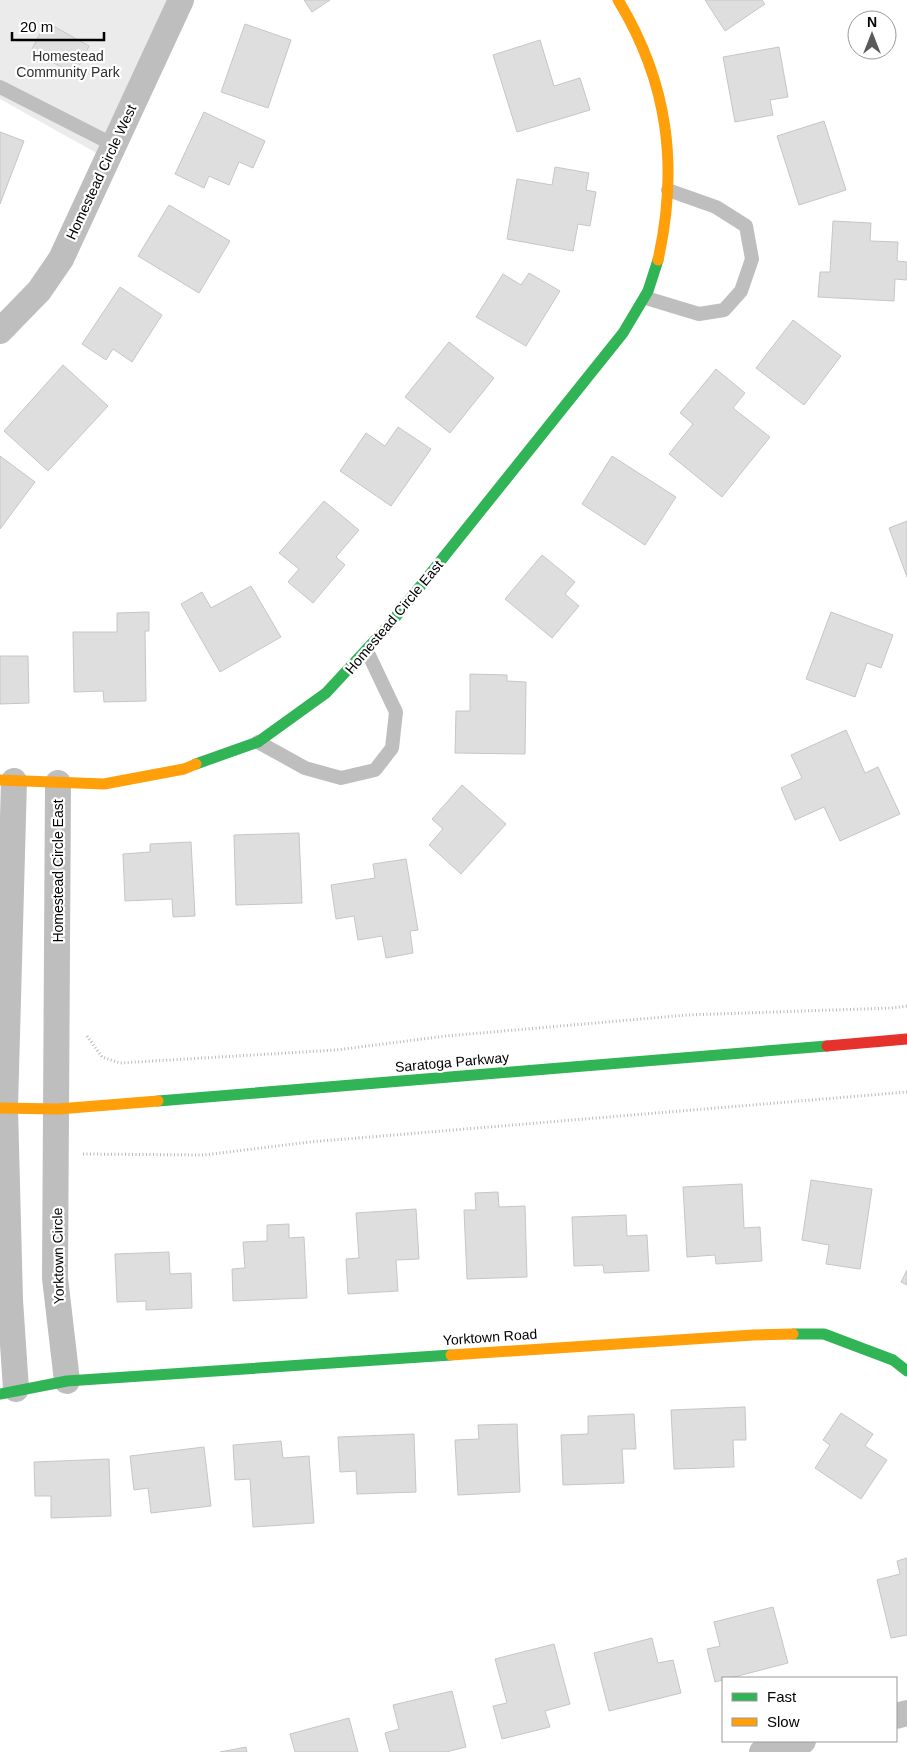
<svg xmlns="http://www.w3.org/2000/svg" width="907" height="1752" font-family="Helvetica,sans-serif">
  <rect width="100%" height="100%" fill="#fff"/>
  <polygon fill="#ebebeb" points="0,0 169,0 100,155 0,99"/>
  <g fill="#dedede" stroke="#c6c6c6">
    <polygon points="304,0 330,0 312,12"/>
    <polygon points="705,0 762,0 765,4 725,31"/>
    <polygon points="46,22 89,46 75,74 31,51"/>
    <polygon points="245,24 291,40 268,108 221,92"/>
    <polygon points="540,40 554,86 580,78 590,110 517,132 493,55"/>
    <polygon points="779,47 788,97 770,100 773,115 735,122 723,57"/>
    <polygon points="204,112 265,141 253,168 239,162 229,185 209,176 204,188 175,174"/>
    <polygon points="824,121 846,190 799,205 777,136"/>
    <polygon points="0,132 24,141 0,204"/>
    <polygon points="555,167 589,173 586,190 596,192 590,226 578,224 573,251 507,239 517,179 552,185"/>
    <polygon points="169,205 230,241 199,293 138,256"/>
    <polygon points="833,221 871,223 870,241 898,242 897,261 907,262 907,280 895,279 894,301 818,297 820,272 830,272"/>
    <polygon points="529,273 560,291 526,346 476,317 503,274 521,285"/>
    <polygon points="120,287 162,315 132,362 113,349 106,360 82,344"/>
    <polygon points="793,320 841,356 804,405 756,368"/>
    <polygon points="449,342 494,378 450,433 405,397"/>
    <polygon points="63,365 108,406 48,471 4,431"/>
    <polygon points="716,369 745,393 733,408 770,437 722,497 669,454 693,424 680,413"/>
    <polygon points="398,427 431,449 391,506 340,471 366,433 385,446"/>
    <polygon points="0,456 35,482 0,529"/>
    <polygon points="612,456 676,497 645,545 582,504"/>
    <polygon points="324,501 359,530 336,557 345,565 313,603 288,582 299,569 279,553"/>
    <polygon points="907,521 907,577 889,528"/>
    <polygon points="542,555 575,582 565,594 579,606 552,638 505,599"/>
    <polygon points="251,586 281,637 220,672 181,604 202,592 211,608"/>
    <polygon points="149,612 149,631 145,631 146,701 104,702 103,691 74,692 73,632 117,632 117,613"/>
    <polygon points="831,612 893,635 881,668 867,663 855,697 806,679"/>
    <polygon points="0,656 28,656 29,703 0,704"/>
    <polygon points="470,674 507,675 507,681 526,682 525,754 455,753 456,711 470,711"/>
    <polygon points="846,730 865,773 878,767 900,814 840,841 824,807 795,820 781,788 802,778 791,755"/>
    <polygon points="462,785 506,824 461,874 429,845 443,829 432,819"/>
    <polygon points="299,833 302,903 236,905 234,835"/>
    <polygon points="191,842 195,916 173,917 172,899 125,901 123,854 150,852 150,844"/>
    <polygon points="406,859 418,930 410,931 413,953 386,958 382,936 358,940 354,916 336,919 331,885 375,878 373,864"/>
    <polygon points="811,1180 872,1189 860,1269 826,1264 829,1245 802,1240"/>
    <polygon points="742,1184 744,1228 760,1227 762,1261 716,1264 715,1255 687,1257 683,1187"/>
    <polygon points="498,1192 499,1207 525,1206 527,1277 467,1279 464,1210 476,1210 475,1193"/>
    <polygon points="416,1209 419,1259 396,1260 398,1291 348,1294 346,1259 359,1258 356,1213"/>
    <polygon points="626,1215 627,1236 647,1235 649,1271 604,1273 603,1265 574,1266 572,1217"/>
    <polygon points="289,1224 289,1238 304,1237 307,1298 233,1301 232,1269 245,1268 243,1242 267,1241 267,1225"/>
    <polygon points="169,1252 170,1274 191,1273 192,1308 146,1310 146,1301 117,1302 115,1254"/>
    <polygon points="907,1270 907,1285 901,1282"/>
    <polygon points="745,1407 746,1440 733,1440 734,1467 674,1469 671,1410"/>
    <polygon points="841,1413 873,1434 865,1446 887,1460 861,1499 815,1468 830,1445 823,1440"/>
    <polygon points="634,1414 636,1449 622,1449 624,1483 563,1485 561,1435 588,1434 588,1416"/>
    <polygon points="517,1424 520,1492 458,1495 455,1440 479,1439 478,1425"/>
    <polygon points="414,1434 416,1492 357,1494 356,1471 340,1472 338,1437"/>
    <polygon points="281,1441 283,1458 309,1456 314,1523 253,1527 250,1479 235,1480 233,1445"/>
    <polygon points="204,1447 211,1506 151,1513 148,1488 134,1490 130,1456"/>
    <polygon points="109,1459 111,1516 51,1518 51,1496 35,1496 34,1462"/>
    <polygon points="907,1558 907,1635 891,1638 877,1580 900,1574 897,1561"/>
    <polygon points="773,1607 788,1663 715,1682 707,1649 720,1646 714,1622"/>
    <polygon points="652,1638 658,1663 673,1660 681,1693 609,1711 594,1653"/>
    <polygon points="554,1644 570,1704 545,1711 550,1727 502,1739 493,1706 507,1703 495,1659"/>
    <polygon points="452,1691 466,1747 446,1752 390,1752 385,1733 399,1729 393,1705"/>
    <polygon points="349,1718 358,1752 295,1752 290,1734"/>
    <polygon points="246,1747 247,1752 220,1752"/>
  </g>
  <g fill="none" stroke-linecap="round" stroke-linejoin="round">
    <g stroke="#b9b9b9" stroke-width="3" stroke-dasharray="1 2.5" stroke-linecap="butt">
      <polyline points="87,1036 102,1057 120,1063 336,1050 446,1036 687,1015 891,1008 907,1006"/>
      <polyline points="83,1154 204,1155 310,1142 907,1092"/>
    </g>
    <g stroke="#bebebe" stroke-width="14">
      <polyline points="0,87 114,145"/>
      <polyline points="646,298 699,314 724,310 741,291 752,259 746,226 716,207 668,190"/>
      <polyline points="258,742 305,768 341,778 375,770 392,748 396,712 367,651"/>
    </g>
    <g stroke="#bebebe" stroke-width="26">
      <polyline points="0,331 39,291 61,259 181,0"/>
      <polyline points="14,781 5,1108 10,1300 16,1389"/>
      <polyline points="58,783 55,1278 67,1381"/>
      <polyline points="896,1716 907,1713"/>
      <polyline points="762,1752 803,1741"/>
    </g>
    <g stroke="#30b455" stroke-width="11">
      <polyline points="196,764 258,742 326,693 390,624 623,333 648,291 658,260"/>
      <polyline points="158,1101 827,1046"/>
      <polyline points="793,1334 824,1334 893,1360 907,1371"/>
      <polyline points="0,1394 67,1381 451,1355"/>
    </g>
    <g stroke="#ff9f0a" stroke-width="11">
      <path d="M618 0C668 82 679 166 658 260"/>
      <polyline points="0,780 104,784 184,769 196,764"/>
      <polyline points="0,1108 58,1109 158,1101"/>
      <polyline points="451,1355 753,1335 793,1334"/>
    </g>
    <polyline stroke="#e5322d" stroke-width="11" points="827,1046 907,1039"/>
  </g>
  <g text-anchor="middle" stroke-width="4.5" stroke-linejoin="round" paint-order="stroke">
    <g font-size="14" fill="#313131" stroke="#fff">
      <text x="68" y="61">Homestead<tspan x="68" dy="16">Community Park</tspan></text>
    </g>
    <g font-size="14" fill="#000" stroke="#fff">
      <text transform="translate(101 172) rotate(-65)" y="5">Homestead Circle West</text>
      <text transform="translate(394 617) rotate(-50)" y="5">Homestead Circle East</text>
      <text transform="translate(58 871) rotate(-90)" y="5">Homestead Circle East</text>
      <text transform="translate(452 1062) rotate(-5)" y="5">Saratoga Parkway</text>
      <text transform="translate(58 1256) rotate(-91)" y="5">Yorktown Circle</text>
      <text transform="translate(490 1337) rotate(-4)" y="5">Yorktown Road</text>
    </g>
  </g>
  <rect x="722" y="1677" width="175" height="65" fill="#ffffff" stroke="#999999"/>
  <rect x="732" y="1693" width="25" height="8" fill="#30b455" stroke="#999999"/>
  <text x="767" y="1702" font-size="15" fill="#000000">Fast</text>
  <rect x="732" y="1718" width="25" height="8" fill="#ff9f0a" stroke="#999999"/>
  <text x="767" y="1727" font-size="15" fill="#000000">Slow</text>
  <g transform="translate(872 35)"><circle r="24" fill="#ffffff" stroke="#999999"/>
  <path d="M0-4L9 19L0 12L-9 19Z" fill="#595959"/>
  <text y="-8" font-size="14" font-weight="bold" text-anchor="middle" fill="#000000">N</text>
  </g>
  <path d="M12 32v8h92v-8" fill="none" stroke="#000000" stroke-width="2.5"/>
  <text x="20" y="32" font-size="15" fill="#000000" stroke="#ffffff" stroke-width="4" paint-order="stroke">20 m</text>
</svg>
